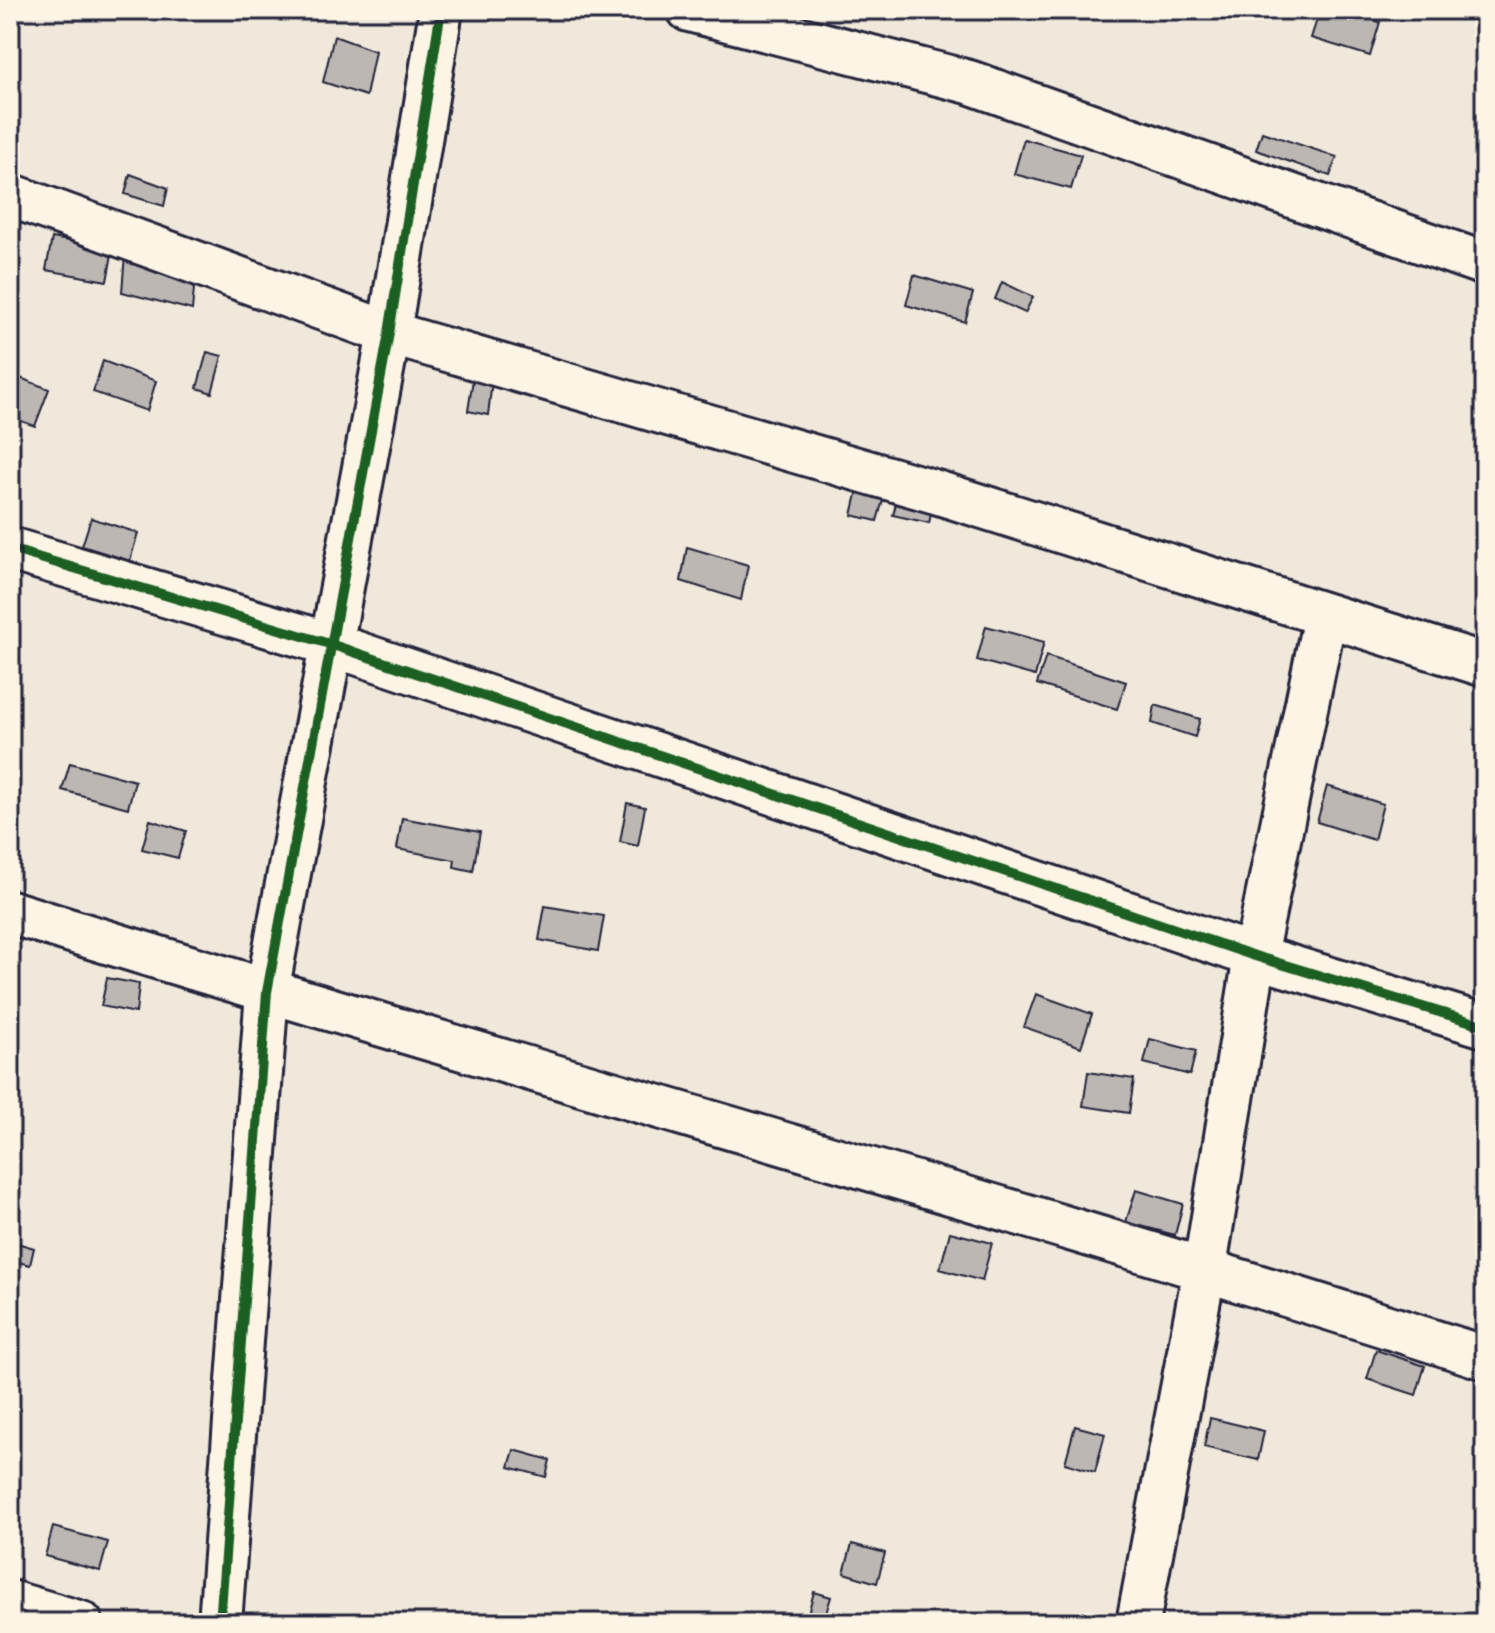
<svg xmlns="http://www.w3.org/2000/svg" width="1495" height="1633" font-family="'Playpen Sans',sans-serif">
  <rect width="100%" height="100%" fill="#efe8db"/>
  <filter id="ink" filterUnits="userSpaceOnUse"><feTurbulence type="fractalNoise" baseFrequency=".0125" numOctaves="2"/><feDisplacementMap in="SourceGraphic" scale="16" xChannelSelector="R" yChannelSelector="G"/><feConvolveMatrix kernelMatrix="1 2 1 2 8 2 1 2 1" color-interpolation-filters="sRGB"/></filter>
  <g filter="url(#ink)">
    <g fill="#bcb7b3" stroke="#22223b" stroke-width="2">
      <polygon points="1320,10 1341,10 1380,22 1370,56 1311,38"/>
      <polygon points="334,36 375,51 366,96 323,82"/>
      <polygon points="1262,132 1337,157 1330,176 1256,150"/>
      <polygon points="1024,139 1081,155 1071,189 1014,174"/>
      <polygon points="130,174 168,188 164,206 125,194"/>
      <polygon points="52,238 113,249 107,281 46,270"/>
      <polygon points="125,254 195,278 192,310 122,292"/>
      <polygon points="914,275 973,293 965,322 906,305"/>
      <polygon points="1002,282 1033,297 1025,313 995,299"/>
      <polygon points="207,352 222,356 212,393 197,388"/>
      <polygon points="103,361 156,381 147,411 93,392"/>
      <polygon points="475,366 493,372 488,415 468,411"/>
      <polygon points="10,374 49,389 35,426 10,417"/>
      <polygon points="859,486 885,493 877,521 852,515"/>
      <polygon points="898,496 933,505 929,523 893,515"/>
      <polygon points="91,518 138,533 130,561 82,546"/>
      <polygon points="687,547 748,565 741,600 681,581"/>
      <polygon points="986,626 1044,642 1035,676 977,660"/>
      <polygon points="1046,656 1126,682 1117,709 1037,684"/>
      <polygon points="1155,705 1200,719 1195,737 1152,723"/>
      <polygon points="70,763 135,781 128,808 62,790"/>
      <polygon points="1327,786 1383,804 1374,840 1317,822"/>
      <polygon points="627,803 645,807 638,846 620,842"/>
      <polygon points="402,818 480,832 473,871 454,867 455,860 397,849"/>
      <polygon points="150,820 186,831 178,858 142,849"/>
      <polygon points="545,906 604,916 598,951 539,940"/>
      <polygon points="107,978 139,984 136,1013 101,1006"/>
      <polygon points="1036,994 1092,1014 1081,1047 1024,1027"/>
      <polygon points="1150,1039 1196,1051 1190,1075 1144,1063"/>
      <polygon points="1088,1072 1134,1079 1129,1113 1083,1106"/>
      <polygon points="1136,1190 1183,1204 1175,1235 1126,1222"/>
      <polygon points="950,1232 992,1243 982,1281 940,1269"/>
      <polygon points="10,1241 34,1248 30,1265 10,1260"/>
      <polygon points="1376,1350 1425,1366 1416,1395 1367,1379"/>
      <polygon points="1210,1418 1264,1431 1258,1460 1204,1447"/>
      <polygon points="1075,1426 1105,1434 1095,1472 1065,1463"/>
      <polygon points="514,1450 550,1460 546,1477 509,1467"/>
      <polygon points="53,1527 108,1542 100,1571 45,1556"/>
      <polygon points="852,1544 885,1553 877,1583 844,1573"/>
      <polygon points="814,1592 831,1597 823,1623 806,1621"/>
    </g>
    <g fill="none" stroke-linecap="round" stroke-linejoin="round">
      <g stroke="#22223b" stroke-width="48">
        <g id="minor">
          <polyline points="689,10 969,82 1485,264"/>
          <polyline points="10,195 389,333 936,492 1485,665"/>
          <polyline points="10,549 333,645 1255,956 1485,1026"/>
          <path d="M10 912C500 1065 996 1200 1485 1358"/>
          <polyline points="10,1602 81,1623"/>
          <polyline points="220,1623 267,992 389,333 441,10"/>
          <polyline points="1138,1623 1205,1267 1255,956 1325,616"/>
        </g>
      </g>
      <use href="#minor" stroke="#fcf5e5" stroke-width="42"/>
      <g stroke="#fcf5e5" stroke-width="15">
        <g id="cycleway">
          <polyline points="10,549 333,645 1255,956 1485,1026"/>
          <polyline points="220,1623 267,992 389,333 441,10"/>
        </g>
      </g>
      <use href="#cycleway" stroke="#1b5e20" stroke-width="10"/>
    </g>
  </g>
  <rect width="1495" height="1633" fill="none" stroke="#fcf5e5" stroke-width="40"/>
  <rect x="20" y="20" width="1455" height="1593" fill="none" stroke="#22223b" stroke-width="3" filter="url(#ink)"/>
</svg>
